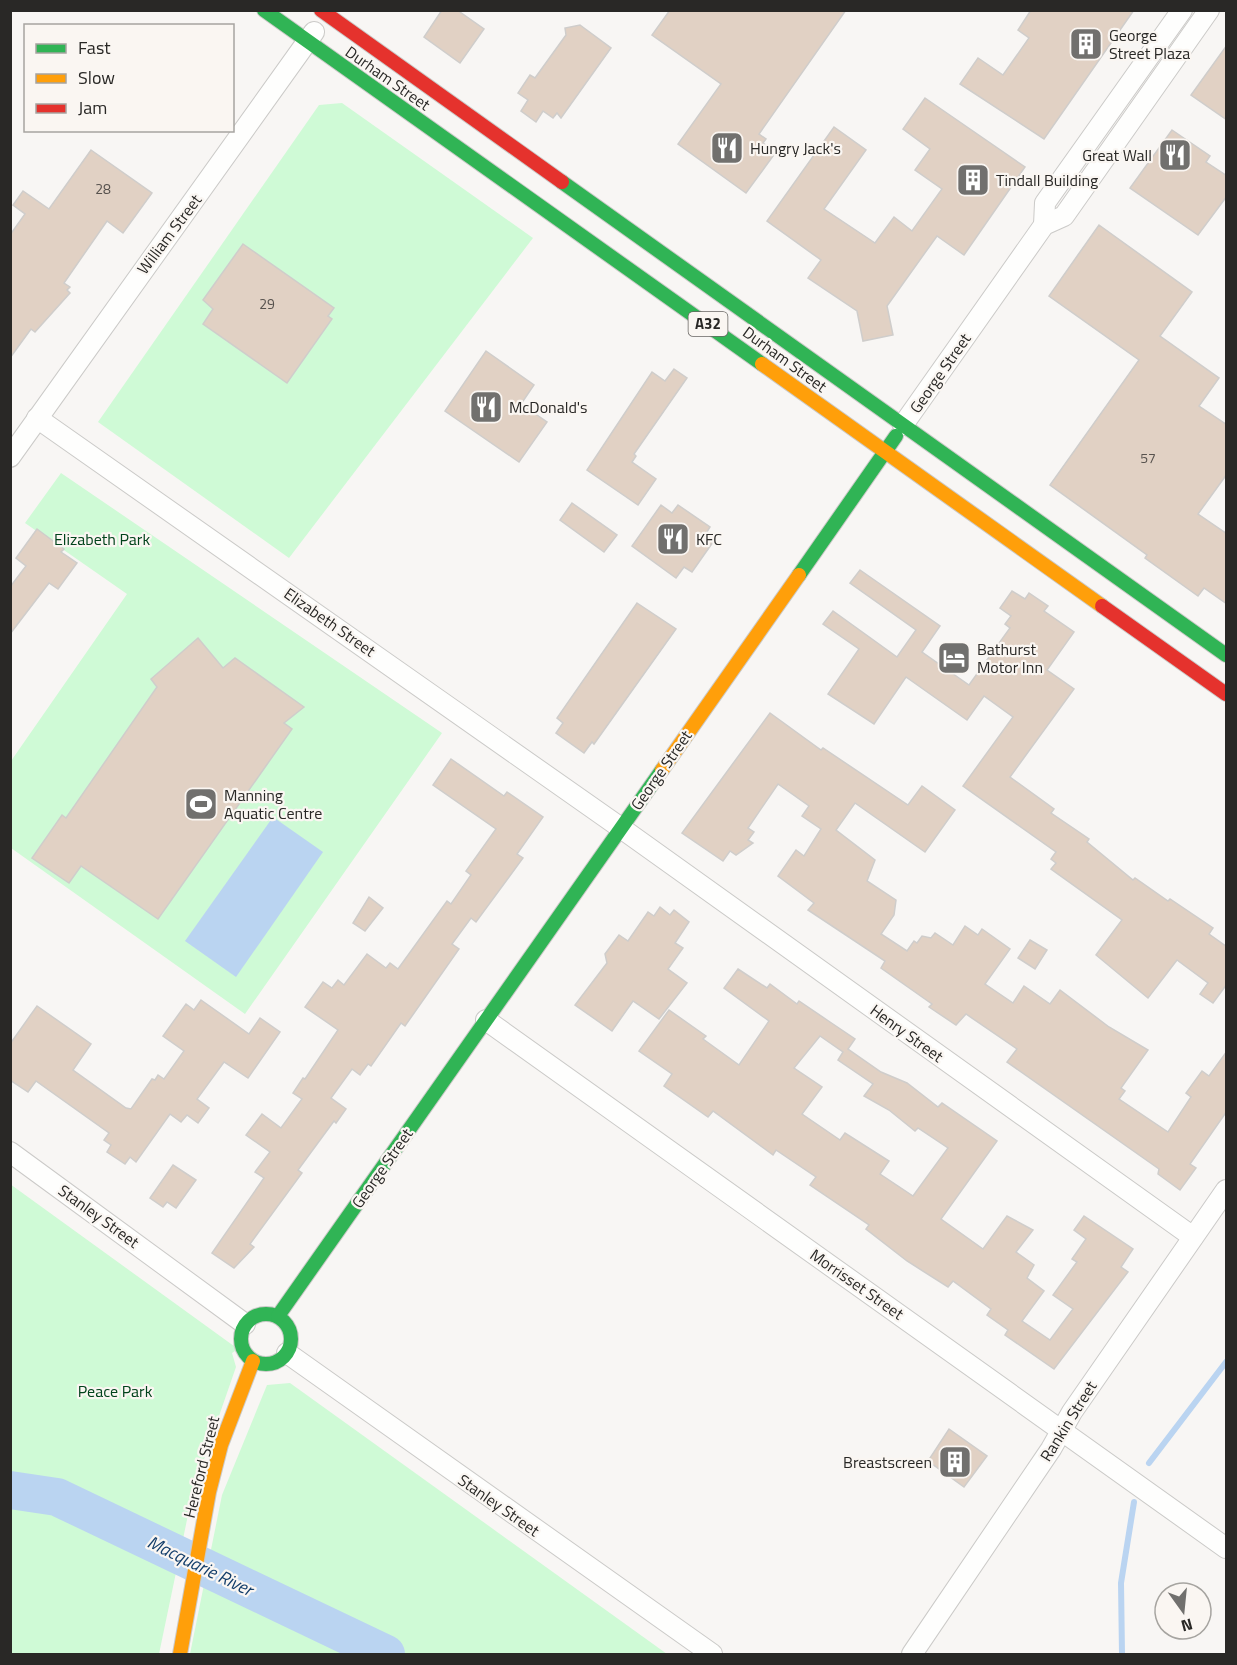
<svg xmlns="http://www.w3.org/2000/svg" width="1237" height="1665" font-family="'Titillium Web',sans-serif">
  <rect width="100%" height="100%" fill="#f8f6f4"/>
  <g fill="#cffad6">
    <polygon points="342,103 533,238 289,558 98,422 319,105"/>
    <polygon points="61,473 442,733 245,1014 11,848 11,761 127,594 25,523"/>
    <polygon points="10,1184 238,1349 232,1353 236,1367 193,1491 159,1654 11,1654"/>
    <polygon points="290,1383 667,1654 190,1654 222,1495 267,1385"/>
  </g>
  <polygon fill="#bad4f1" points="273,817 323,852 236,977 185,941"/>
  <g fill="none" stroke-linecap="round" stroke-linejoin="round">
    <g stroke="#bad4f1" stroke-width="6">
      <polyline points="1149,1463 1226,1362"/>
      <polyline points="1122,1654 1121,1583 1134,1502"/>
    </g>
    <polyline stroke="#bad4f1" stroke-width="38" points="10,1490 57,1497 386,1654"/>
  </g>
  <g fill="#e1d1c4" stroke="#cfcdcb" stroke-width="1.5" fill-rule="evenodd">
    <polygon points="442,10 457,10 484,29 460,63 424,37"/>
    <polygon points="670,10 846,10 759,134 766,139 763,143 776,152 746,193 678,144 721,84 652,35"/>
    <polygon points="1031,10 1134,10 1044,139 960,84 978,58 1003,75 1029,38 1018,30"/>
    <polygon points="580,25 611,48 561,118 557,113 553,118 543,111 536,122 521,111 528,100 518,93 530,75 535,78 566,35 565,28"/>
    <polygon points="1227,45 1227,120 1191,95"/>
    <polygon points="925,98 1025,167 964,255 937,236 887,306 893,335 863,341 857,311 808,278 821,260 767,221 834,127 866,150 824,209 875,243 894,217 912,231 942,189 915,170 930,149 903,129"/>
    <polygon points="1172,130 1210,156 1206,162 1227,176 1227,196 1198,235 1130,188"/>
    <polygon points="91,150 152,193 123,233 107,221 64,283 70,287 67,290 70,293 35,332 31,329 10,358 10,235 25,214 13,205 23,191 49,209"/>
    <polygon points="1099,225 1192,292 1160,336 1219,378 1199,406 1227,425 1227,474 1198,514 1227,534 1227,604 1204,588 1198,596 1145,558 1147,555 1050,485 1139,360 1049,296"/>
    <polygon points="243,244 334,308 328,316 332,319 287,383 203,324 213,309 203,300"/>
    <polygon points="486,351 534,385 521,404 547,422 519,462 445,411"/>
    <polygon points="674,369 687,378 634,454 636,456 632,462 656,479 638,505 587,470 652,372 665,381"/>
    <polygon points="572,503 617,535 604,552 560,520"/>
    <polygon points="661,505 672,513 678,505 710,527 705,535 713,542 692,572 684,567 676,578 632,546"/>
    <polygon points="37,529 64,549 61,552 77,563 58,589 49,583 10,634 10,587 26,566 16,558"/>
    <polygon points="860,570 940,626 922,652 969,685 1010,628 1005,624 1011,616 1000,608 1012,591 1025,599 1029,593 1048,606 1044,611 1074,632 1047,670 1074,689 1010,777 1054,809 1051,813 1089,839 1087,842 1133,880 1135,878 1168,901 1170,899 1213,928 1209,934 1227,947 1227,984 1213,1003 1200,994 1208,983 1177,960 1148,998 1096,955 1122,920 1051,869 1056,863 1051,859 1056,852 963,786 1013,717 984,696 967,720 906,677 874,724 828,694 859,649 823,624 833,611 897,657 916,630 850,583"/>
    <polygon points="637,603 676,629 594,744 592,742 584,753 556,733 563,723 557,718"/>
    <polygon points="198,638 223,668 235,658 304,707 284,723 292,729 158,919 81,866 69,883 32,858 62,815 66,818 157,687 151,679"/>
    <polygon points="770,713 821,750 823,748 908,805 922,786 955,810 925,852 855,803 836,830 875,860 867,881 896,900 894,915 881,934 907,951 914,941 917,943 922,936 931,938 935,933 953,945 965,926 978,935 982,929 1010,949 985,984 1013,1003 1024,986 1050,1004 1060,990 1109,1027 1148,1050 1121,1088 1125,1091 1119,1099 1168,1132 1191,1097 1186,1093 1202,1071 1209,1076 1227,1051 1227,1111 1190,1164 1196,1168 1180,1190 1158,1174 1159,1169 1007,1062 1017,1049 966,1014 956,1025 929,1007 932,1004 881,968 885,961 808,910 814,903 778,876 796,850 804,856 821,829 802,816 809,806 778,784 748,828 754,832 748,840 753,843 736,855 730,851 723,861 682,833"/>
    <polygon points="451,759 504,796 507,792 543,817 517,854 523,858 476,922 471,918 452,944 459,949 405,1026 401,1023 371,1066 368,1064 360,1075 352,1069 331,1098 346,1109 336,1123 334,1121 298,1170 302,1173 250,1244 254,1247 234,1268 212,1253 264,1178 255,1172 270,1152 246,1135 262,1114 281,1128 302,1099 293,1093 303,1078 305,1079 338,1030 305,1007 323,982 332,988 338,980 344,985 367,954 386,968 390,963 398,969 447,901 451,904 471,875 466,871 496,829 433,785"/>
    <polygon points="369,897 383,908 365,931 353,923"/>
    <polygon points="660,907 670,915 674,910 689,922 675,943 683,948 668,969 687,983 659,1019 633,1001 612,1031 575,1005 607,963 605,954 619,935 628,941 648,912 654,916"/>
    <polygon points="1030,940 1047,950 1035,969 1018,958"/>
    <path d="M738 969 767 988 770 984 797 1004 799 1001 830 1022 855 1039 848 1049 881 1072 907 1083 938 1107 942 1103 997 1141 941 1219 983 1249 1007 1216 1033 1230 1016 1252 1034 1265 1027 1278 1044 1291 1022 1321 1050 1340 1073 1309 1053 1295 1077 1262 1072 1259 1086 1239 1074 1230 1084 1216 1133 1249 1121 1267 1128 1272 1054 1369 1005 1335 1008 1330 987 1315 991 1309 953 1281 948 1287 907 1261 866 1229 869 1225 810 1185 816 1177 776 1150 773 1155 713 1111 708 1117 664 1086 672 1074 639 1051 669 1010 706 1036 703 1039 739 1065 769 1021 724 988ZM820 1036 843 1052 838 1060 873 1084 864 1096 889 1110 915 1131 918 1128 948 1148 913 1196 880 1174 889 1161 845 1133 840 1140 802 1114 822 1087 794 1068Z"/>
    <polygon points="201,1000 249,1034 260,1018 280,1032 248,1078 224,1062 197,1099 209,1108 198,1123 187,1115 181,1122 170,1114 136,1162 130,1157 125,1164 107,1152 111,1145 104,1140 109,1133 36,1081 28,1092 10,1080 10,1044 37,1006 91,1044 73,1070 126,1108 131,1109 152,1079 155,1080 158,1075 164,1079 184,1051 163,1036 186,1004 194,1010"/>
    <polygon points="173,1165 196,1180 176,1208 167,1202 163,1207 150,1198"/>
    <polygon points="949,1429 987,1456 964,1487 928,1461"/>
  </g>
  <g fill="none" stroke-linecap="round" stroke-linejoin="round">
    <g stroke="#cbcac8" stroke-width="22">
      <g id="street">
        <polyline points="1044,225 1045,203 1182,10"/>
        <polyline points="37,418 621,828 1193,1237"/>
        <polyline points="903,425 1044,225 1064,216 1209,10"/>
        <polyline points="10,457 314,32"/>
        <polyline points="486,1020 1226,1548"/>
        <polyline points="10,1152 245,1324"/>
        <polyline points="287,1353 712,1654"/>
        <polyline points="912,1654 1051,1449 1072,1412 1226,1190"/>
      </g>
    </g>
    <g stroke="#cbcac8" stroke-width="16">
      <g id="fast">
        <polyline points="264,10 762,364"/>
        <polyline points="562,182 1226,655"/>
        <polyline points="799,575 896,436"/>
        <circle cx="266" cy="1339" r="25"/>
        <polyline points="278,1316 662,770"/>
      </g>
    </g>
    <g stroke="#cbcac8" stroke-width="16">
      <g id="slow">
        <polyline points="762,364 1102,606"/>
        <polyline points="662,770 799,575"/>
        <polyline points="180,1654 209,1492 221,1445 253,1361"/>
      </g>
    </g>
    <g stroke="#cbcac8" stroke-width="16">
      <g id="jam">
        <polyline points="321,10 562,182"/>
        <polyline points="1102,606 1226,694"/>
      </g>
    </g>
    <use href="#street" stroke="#fefefd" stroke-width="20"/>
    <use href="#fast" stroke="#30b455" stroke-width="14"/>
    <use href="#slow" stroke="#ff9f0a" stroke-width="14"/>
    <use href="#jam" stroke="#e5322d" stroke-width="14"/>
  </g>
  <defs>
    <g id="building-square" transform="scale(1.725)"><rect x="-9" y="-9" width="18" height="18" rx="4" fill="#71706e" stroke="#faf6f2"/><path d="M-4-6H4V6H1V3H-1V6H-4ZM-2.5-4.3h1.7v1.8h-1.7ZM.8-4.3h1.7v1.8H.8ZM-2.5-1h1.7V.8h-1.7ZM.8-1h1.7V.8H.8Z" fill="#fff"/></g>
    <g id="restaurant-square" transform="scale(1.725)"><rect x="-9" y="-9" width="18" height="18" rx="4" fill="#71706e" stroke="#faf6f2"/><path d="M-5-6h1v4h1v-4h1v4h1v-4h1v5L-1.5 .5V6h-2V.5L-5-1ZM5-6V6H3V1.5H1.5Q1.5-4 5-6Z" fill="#fff"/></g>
    <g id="hotel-square" transform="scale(1.725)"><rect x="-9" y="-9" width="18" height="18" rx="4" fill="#71706e" stroke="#faf6f2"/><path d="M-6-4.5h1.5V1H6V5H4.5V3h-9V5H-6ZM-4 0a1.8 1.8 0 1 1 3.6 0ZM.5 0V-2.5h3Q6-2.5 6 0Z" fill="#fff"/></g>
    <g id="stadium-square" transform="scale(1.725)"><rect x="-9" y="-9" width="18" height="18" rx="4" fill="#71706e" stroke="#faf6f2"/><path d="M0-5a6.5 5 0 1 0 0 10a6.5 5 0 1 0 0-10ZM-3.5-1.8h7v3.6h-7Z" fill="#fff"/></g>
  </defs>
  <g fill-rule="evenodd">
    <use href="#building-square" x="1086" y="44"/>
    <use href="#restaurant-square" x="727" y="148"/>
    <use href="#restaurant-square" x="1175" y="155"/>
    <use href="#building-square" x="973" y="180"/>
    <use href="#restaurant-square" x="486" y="407"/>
    <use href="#restaurant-square" x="673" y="539"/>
    <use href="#hotel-square" x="954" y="658"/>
    <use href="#stadium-square" x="201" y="804"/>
    <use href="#building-square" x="955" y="1462"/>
  </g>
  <g text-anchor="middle" stroke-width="4.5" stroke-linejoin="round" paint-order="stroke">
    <g font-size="14" fill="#57524e">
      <text x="103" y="194">28</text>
      <text x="267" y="309">29</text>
      <text x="1148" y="463">57</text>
    </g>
    <rect fill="#faf6f2" stroke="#686663" stroke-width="1.5" x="688.5" y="312" width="39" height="24" rx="4.5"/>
    <g font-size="15" font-weight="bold" fill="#292826">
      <text x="708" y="329">A32</text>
    </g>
    <g font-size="16" fill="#292826" stroke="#faf6f2" text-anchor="start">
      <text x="1109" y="41">George<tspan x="1109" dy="18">Street Plaza</tspan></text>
      <text x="750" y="154">Hungry Jack's</text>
      <text x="1152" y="161" text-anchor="end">Great Wall</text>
      <text x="996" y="186">Tindall Building</text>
      <text x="509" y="413">McDonald's</text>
      <text x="696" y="545">KFC</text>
      <text x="977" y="655">Bathurst<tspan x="977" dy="18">Motor Inn</tspan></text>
      <text x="224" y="801">Manning<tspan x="224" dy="18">Aquatic Centre</tspan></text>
      <text x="932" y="1468" text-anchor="end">Breastscreen</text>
    </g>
    <g font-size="16" fill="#292826" stroke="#faf6f2">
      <text transform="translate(388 78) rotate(35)" y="6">Durham Street</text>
      <text transform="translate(169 234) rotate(-53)" y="6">William Street</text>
      <text transform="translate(785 359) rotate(36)" y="6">Durham Street</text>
      <text transform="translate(940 373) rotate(-55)" y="6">George Street</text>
      <text transform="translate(330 622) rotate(35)" y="6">Elizabeth Street</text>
      <text transform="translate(661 770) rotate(-55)" y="6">George Street</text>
      <text transform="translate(907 1033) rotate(36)" y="6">Henry Street</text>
      <text transform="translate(382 1168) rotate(-55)" y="6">George Street</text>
      <text transform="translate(99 1216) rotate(36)" y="6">Stanley Street</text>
      <text transform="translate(857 1284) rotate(35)" y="6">Morrisset Street</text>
      <text transform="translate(1068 1421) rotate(-58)" y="6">Rankin Street</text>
      <text transform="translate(201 1467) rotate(-76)" y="6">Hereford Street</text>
      <text transform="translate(499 1505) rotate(35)" y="6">Stanley Street</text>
    </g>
    <g font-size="16" fill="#00431b" stroke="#faf6f2">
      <text x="102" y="545">Elizabeth Park</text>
      <text x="115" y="1397">Peace Park</text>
    </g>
    <g font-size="18" font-style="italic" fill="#133e6b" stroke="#faf6f2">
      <text transform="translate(200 1566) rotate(26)" y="6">Macquarie River</text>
    </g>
  </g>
  <rect width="1237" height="1665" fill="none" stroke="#292826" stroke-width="24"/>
  <rect x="24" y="24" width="210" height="108" fill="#faf6f2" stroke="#a6a4a0" stroke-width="1.5"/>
  <rect x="36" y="44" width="30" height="9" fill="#30b455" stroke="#a6a4a0" stroke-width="1.5"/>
  <text x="78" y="54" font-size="18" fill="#292826">Fast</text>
  <rect x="36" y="74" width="30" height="9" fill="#ff9f0a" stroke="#a6a4a0" stroke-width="1.5"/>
  <text x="78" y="84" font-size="18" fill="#292826">Slow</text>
  <rect x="36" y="104" width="30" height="9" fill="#e5322d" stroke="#a6a4a0" stroke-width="1.5"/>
  <text x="78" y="114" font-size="18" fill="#292826">Jam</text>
  <g transform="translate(1183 1611) rotate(165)"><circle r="28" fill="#faf6f2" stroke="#a6a4a0" stroke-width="1.5"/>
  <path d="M0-4.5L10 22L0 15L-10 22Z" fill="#71706e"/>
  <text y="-9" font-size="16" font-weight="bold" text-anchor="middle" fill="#292826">N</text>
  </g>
</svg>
